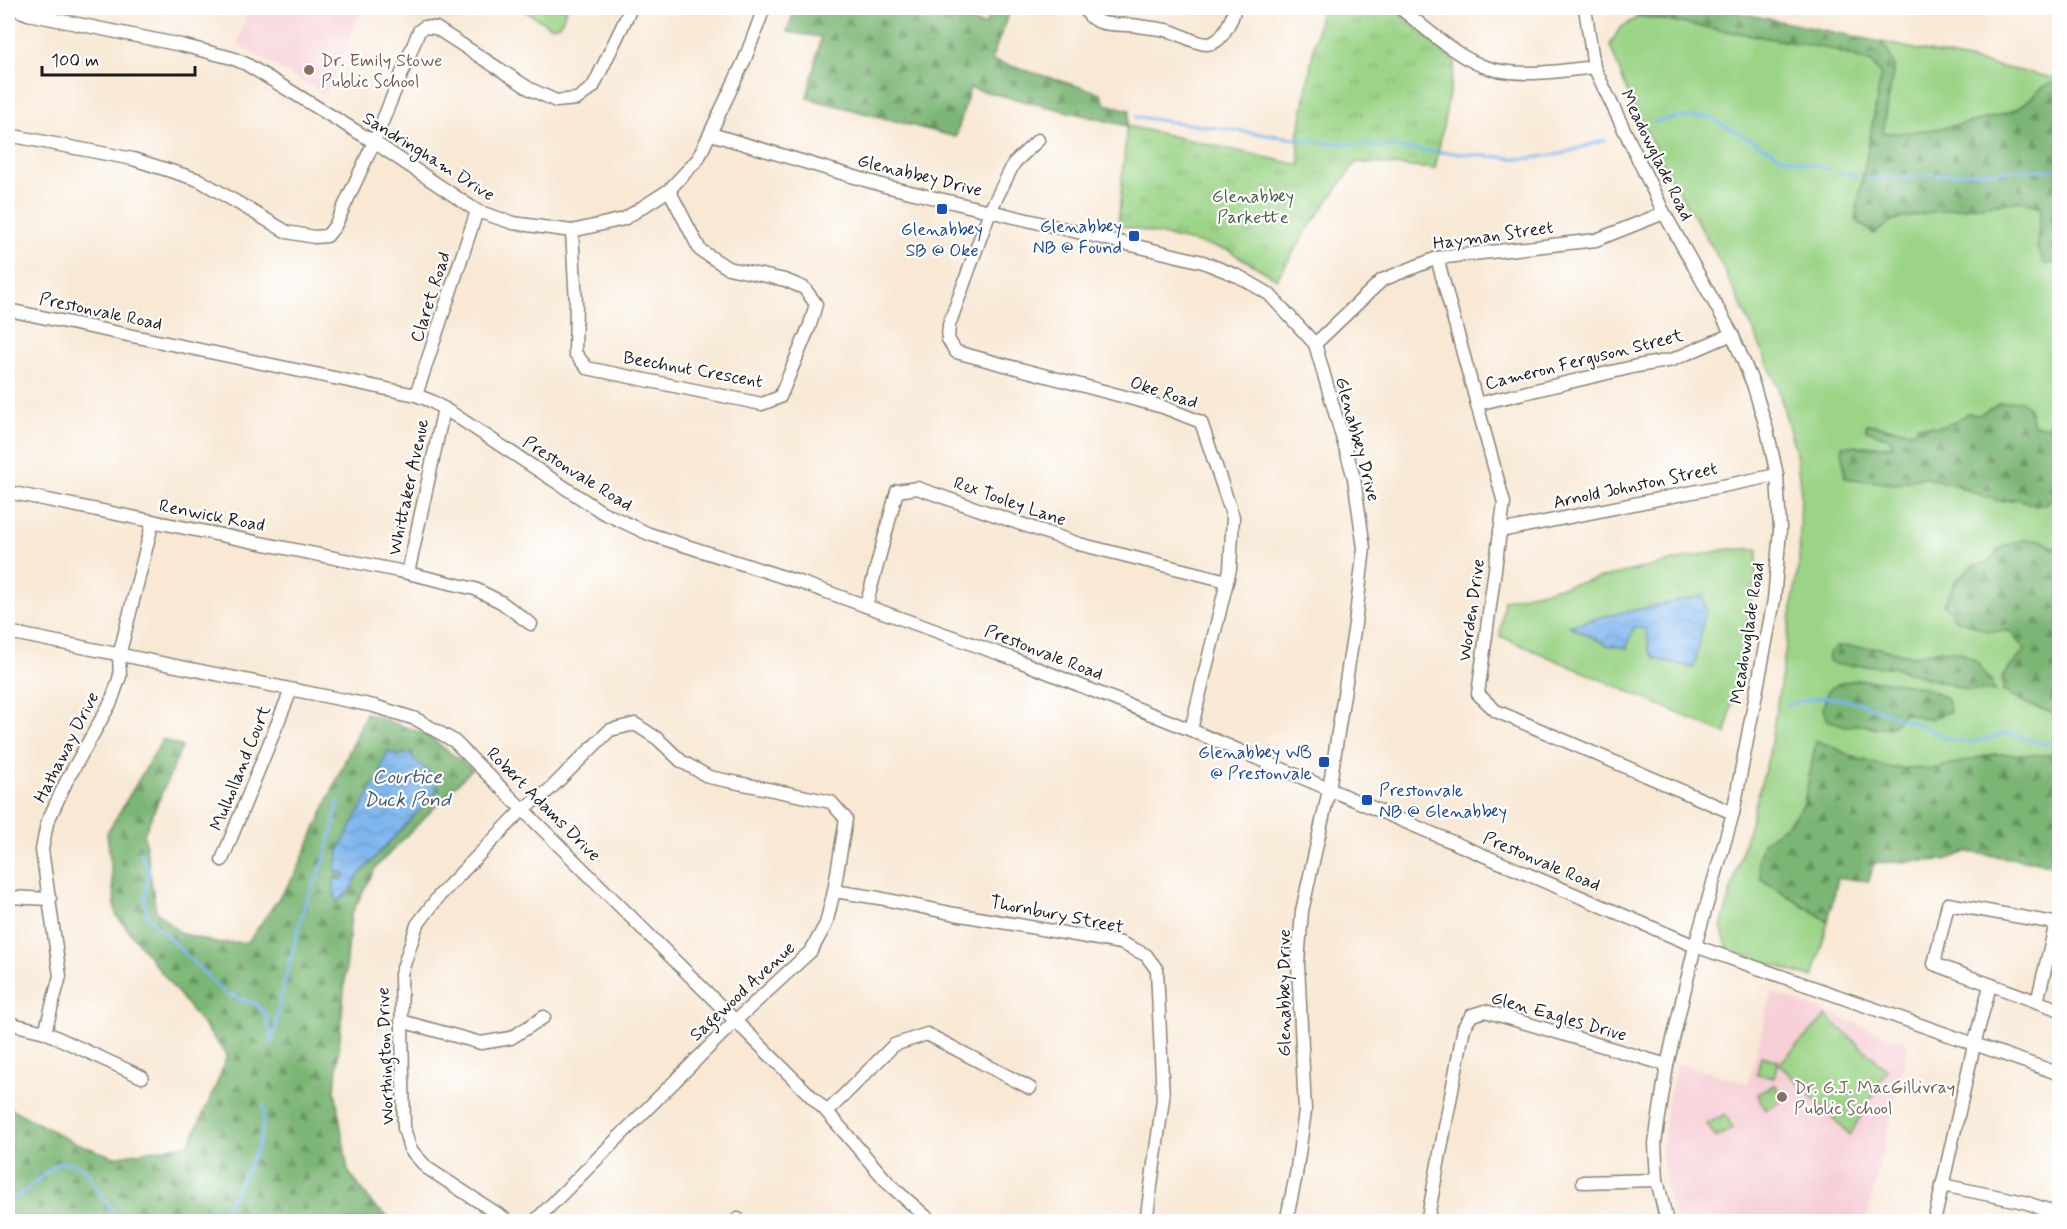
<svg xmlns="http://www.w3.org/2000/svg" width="2067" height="1229" font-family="Mynerve,sans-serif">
  <defs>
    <pattern id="forest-firs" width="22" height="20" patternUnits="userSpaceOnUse" patternTransform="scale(1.5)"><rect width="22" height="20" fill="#7cb674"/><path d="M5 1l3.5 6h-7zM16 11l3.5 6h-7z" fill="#65935e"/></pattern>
    <pattern id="park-tufts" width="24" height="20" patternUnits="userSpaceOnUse" patternTransform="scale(1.5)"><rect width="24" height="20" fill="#9bd487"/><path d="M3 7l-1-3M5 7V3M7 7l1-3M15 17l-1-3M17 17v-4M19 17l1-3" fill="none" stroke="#85b574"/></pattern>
    <pattern id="water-waves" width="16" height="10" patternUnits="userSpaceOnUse" patternTransform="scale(1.5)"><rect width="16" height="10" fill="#7eb6ee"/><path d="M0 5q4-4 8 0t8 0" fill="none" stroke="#6c9ccc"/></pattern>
  </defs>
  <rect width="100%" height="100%" fill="#fff"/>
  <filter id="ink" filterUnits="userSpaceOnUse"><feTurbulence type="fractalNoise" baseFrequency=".0167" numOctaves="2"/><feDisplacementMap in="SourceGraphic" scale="12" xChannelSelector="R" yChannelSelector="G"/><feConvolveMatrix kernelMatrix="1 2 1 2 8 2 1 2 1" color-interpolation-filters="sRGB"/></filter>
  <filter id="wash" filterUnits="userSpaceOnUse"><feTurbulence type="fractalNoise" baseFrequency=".008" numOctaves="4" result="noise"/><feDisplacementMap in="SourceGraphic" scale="24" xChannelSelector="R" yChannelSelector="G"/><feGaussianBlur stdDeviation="1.35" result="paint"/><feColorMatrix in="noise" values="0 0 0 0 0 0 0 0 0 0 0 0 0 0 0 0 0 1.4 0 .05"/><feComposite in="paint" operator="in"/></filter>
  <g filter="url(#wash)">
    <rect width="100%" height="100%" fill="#f8e8d4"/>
    <g fill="#f6cfd6">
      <polygon points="249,8 362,8 326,95 237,44"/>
      <polygon points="1772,992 1909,1043 1866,1221 1675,1222 1668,1201 1662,1153 1666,1109 1677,1063 1748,1084"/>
    </g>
    <g fill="#9bd487" stroke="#5c7852" stroke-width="1.5" fill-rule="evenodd">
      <path d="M1640 16 1831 49 1872 63 1881 76 1855 220 1874 234 1892 220 1944 210 2022 201 2042 206 2037 247 2056 265 2059 263 2060 417C2051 426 2045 428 2033 424L2028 406 2001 403 1979 416 1968 413C1948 427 1942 429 1918 425L1914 432 1867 424 1866 430 1890 438 1893 446H1842L1845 478 1895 484 1923 477 1957 485 1972 492 2000 501 2019 499 2036 506 2054 497 2059 499V551L2041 540 2003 547 1986 563 1972 566 1955 582 1944 605 1956 619 1987 631H2010L2026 650 2002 677 2027 704 2058 715 2052 755 1994 754 1933 769 1892 768 1855 758 1829 745 1816 742 1804 804 1788 824 1763 843 1761 879 1828 921 1813 978 1728 950 1721 927 1769 755 1799 563 1801 493 1796 453 1777 385 1755 334 1713 248 1666 170 1629 96 1610 45 1620 28ZM1878 648 1913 656 1942 650 1977 661 1981 673 1992 681 1967 690 1892 667ZM1937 692 1875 729 1861 724Z"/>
      <path d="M1881 42 2059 79V82C2038 83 2032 103 2014 110 1983 123 1916 133 1883 133L1894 65 1889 53Z"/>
      <polygon points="1727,549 1758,549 1755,581 1726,734 1500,636 1504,600"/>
      <polygon points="1826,1016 1887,1070 1850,1135 1779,1064"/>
    </g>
    <g fill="url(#forest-firs)" stroke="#4c6948" stroke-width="1.5">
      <polygon points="795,8 924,8 985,25 992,8 1011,8 991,60 1101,93 1105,104 1130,110 1127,126 970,88 956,137 807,98 821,37 787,32"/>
      <path d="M1616 8H1716L1881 42 1889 53 1894 65 1883 133C1921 134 1977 123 2013 111 2031 104 2038 83 2059 82V263L2044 264 2037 247 2041 207 2021 201 1944 210 1893 220 1874 234 1855 220 1881 76 1872 63 1831 49 1640 16Z"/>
      <path d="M2020 400 2028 406 2033 424C2045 428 2051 426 2059 417V499L2054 497 2047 503 2036 506 2019 499 2000 501 1972 492 1957 485 1923 477 1896 484 1845 478 1842 446 1865 447 1893 446 1889 438 1866 430V424L1914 432 1918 425C1942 429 1948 427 1968 413L1979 415 2001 403Z"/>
      <polygon points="2022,540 2041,540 2059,551 2059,865 1967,852 1945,860 1874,863 1869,881 1838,878 1828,921 1761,879 1758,860 1763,843 1788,824 1804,804 1816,741 1829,745 1855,758 1892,768 1933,769 1994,754 2052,755 2058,715 2027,704 2003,691 2002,677 2025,650 2010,631 1987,631 1956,619 1944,605 1955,582 1972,566 1986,563 2003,547"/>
      <path d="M1837 646 1878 648 1913 656 1942 650 1961 652 1977 661C1982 674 1991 679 1995 691L1968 690 1892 667 1838 665 1829 661V653Z"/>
      <path d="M1856 680C1887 681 1922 681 1948 700L1950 711 1930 719 1903 713C1892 734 1881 728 1862 725 1857 724 1852 726 1847 726 1841 725 1834 722 1828 720L1823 709 1827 691 1840 683Z"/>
      <polygon points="366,713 425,734 472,769 376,867 351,915 335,1090 348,1171 374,1206 394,1221 8,1221 8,1107 71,1141 114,1157 189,1144 216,1086 227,1055 116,915 107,833 163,739 182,747 144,834 156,911 180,933 216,943 248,942 295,875"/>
    </g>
    <g fill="url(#park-tufts)" stroke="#5c7852" stroke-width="1.5">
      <polygon points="520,8 567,8 560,25 551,27"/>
      <polygon points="1321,8 1396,8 1403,17 1455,62 1435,169 1356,162 1305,233 1277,279 1228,250 1118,225 1127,126 1300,165 1298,137"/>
      <polygon points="1761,1056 1778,1060 1774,1078 1757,1074"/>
      <polygon points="1775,1084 1784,1100 1766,1110 1757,1094"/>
      <polygon points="1725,1114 1733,1128 1716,1138 1707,1124"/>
    </g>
    <g fill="url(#water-waves)" stroke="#4d6985" stroke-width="1.5">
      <polygon points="1703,596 1706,608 1694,668 1654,658 1649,650 1646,629 1634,627 1627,648 1607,645 1569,626 1601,617"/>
      <polygon points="388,750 398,756 412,752 413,759 438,779 436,792 356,878 349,892 337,901 334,892 334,879 343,879 344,873 335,871 340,848 376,781 382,784 385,774 380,772"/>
    </g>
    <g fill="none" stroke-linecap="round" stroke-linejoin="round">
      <g stroke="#7eb6ee" stroke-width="3">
        <polyline points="1136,117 1313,141 1523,159 1561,154 1605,140"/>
        <polyline points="1654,122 1678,117 1709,117 1783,157 1830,169"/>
        <polyline points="1840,172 1857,176"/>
        <polyline points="1866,179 2015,170 2060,170"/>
        <polyline points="1788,704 1825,697 1857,702 1920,725 1945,738 1970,743 2008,733 2043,744 2060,741"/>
        <polyline points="141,853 149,873 144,901 149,918 224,993 254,1003 266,1014 272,1042"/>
        <polyline points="272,1045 281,997 305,904 325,859 339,801"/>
        <polyline points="8,1200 21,1194 58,1163 73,1163 86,1170 116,1218 116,1222"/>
        <polyline points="224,1210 256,1152 262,1131 264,1105"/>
      </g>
    </g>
  </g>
  <g filter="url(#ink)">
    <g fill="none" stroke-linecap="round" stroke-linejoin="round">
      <g stroke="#8a8278" stroke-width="15">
        <g id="minor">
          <polyline points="12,8 28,14 181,45 232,58 246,64 374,142 477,211 513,223 572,231 624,219 669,190 698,159 745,59 764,8"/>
          <path d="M1085 8C1092 29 1120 23 1138 26 1149 28 1160 28 1170 31 1191 37 1211 58 1226 29 1230 22 1234 16 1234 8"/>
          <path d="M1400 8C1426 28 1460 61 1492 69 1524 77 1562 71 1594 67"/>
          <polyline points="1585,8 1594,67 1664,213 1732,334 1753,384 1767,430 1777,475 1780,530 1774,600 1733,813 1695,946 1667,1065 1655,1143 1657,1180 1667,1222"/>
          <polyline points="711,134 885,186 1203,262 1240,277 1269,294 1315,344 1354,478 1364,548 1355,624 1329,790 1302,911 1298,963 1305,1111 1296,1175 1286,1222"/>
          <polyline points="8,135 133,159 199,180 287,232 314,237 327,236 335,226 374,142 419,31 424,27 436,28 530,89 556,101 577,99 593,87 631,8"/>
          <polyline points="1038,140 1014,163 990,211 949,325 948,339 956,352 1163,407 1201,422 1233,517 1230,569 1191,730"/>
          <polyline points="572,231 576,303 575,353 587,368 762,404 780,397 810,325 816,304 804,288 785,280 728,268 700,250 669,190"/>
          <polyline points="1437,258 1504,503 1478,694 1496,711 1733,813"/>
          <polyline points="8,310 416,395 431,401 456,416 602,512 649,534 802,583 1014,659 1191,730 1695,946 2060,1074"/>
          <polyline points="1315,344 1382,280 1437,258 1596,240 1664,213"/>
          <polyline points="416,395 477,211"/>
          <polyline points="1477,404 1637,366 1672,360 1732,334"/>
          <polyline points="8,492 399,571 475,589 501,602 531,624"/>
          <polyline points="1500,531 1777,475"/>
          <polyline points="408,573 444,408"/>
          <polyline points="866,606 897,491 917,488 1079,544 1227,581"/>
          <polyline points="8,632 374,706 416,719 454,741 827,1112 890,1185 932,1222"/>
          <polyline points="222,860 291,690"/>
          <polyline points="834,891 879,898 955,914 1121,943 1146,955 1157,970 1163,1099 1146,1222"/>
          <polyline points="8,897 50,899"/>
          <polyline points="2060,924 1948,904 1934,964 2060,1010"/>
          <polyline points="2037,1002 2056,923"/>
          <polyline points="401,1021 481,1043 511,1038 544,1017"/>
          <polyline points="8,1023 45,1032 142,1077"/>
          <polyline points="45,1032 60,976 42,850 47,823 66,782 111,702 120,676 119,656 153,521"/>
          <polyline points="827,1112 894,1045 927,1034 1030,1088"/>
          <polyline points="1583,1182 1657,1180"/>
          <polyline points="1942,1185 2024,1202 2060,1214"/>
          <polyline points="510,1222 427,1168 410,1149 404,1128 401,974 417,925 439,896 523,809 548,791 610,730 635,724 658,739 681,761 709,777 831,802 846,819 834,891 826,924 811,951 736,1020 534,1222"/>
          <polyline points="735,1222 738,1219"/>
          <polyline points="1427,1222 1464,1027 1472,1015 1485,1011 1667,1065"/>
          <polyline points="1934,1222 1974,1045 1990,986"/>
        </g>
      </g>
      <use href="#minor" stroke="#fff" stroke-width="12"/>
    </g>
  </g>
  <g fill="#8d6e63" stroke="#fff" stroke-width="2">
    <circle cx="309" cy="70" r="6"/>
    <circle cx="1782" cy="1097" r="6"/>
  </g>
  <g fill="#1a4fb4" stroke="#fff" stroke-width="2">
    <rect x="936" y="203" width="12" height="12" rx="3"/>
    <rect x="1128" y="230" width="12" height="12" rx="3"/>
    <rect x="1318" y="756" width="12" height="12" rx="3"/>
    <rect x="1361" y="794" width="12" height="12" rx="3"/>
  </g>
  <g text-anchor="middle" stroke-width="4.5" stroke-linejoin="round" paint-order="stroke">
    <g font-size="18" fill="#785e54" stroke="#fff" text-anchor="start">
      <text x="321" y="66">Dr. Emily Stowe<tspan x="321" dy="21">Public School</tspan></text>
      <text x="1794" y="1093">Dr. G.J. MacGillivray<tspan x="1794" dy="21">Public School</tspan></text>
    </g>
    <g font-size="18" fill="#1c1c1c" stroke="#fff">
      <text transform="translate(1657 155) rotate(64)" y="6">Meadowglade Road</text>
      <text transform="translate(429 156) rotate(32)" y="6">Sandringham Drive</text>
      <text transform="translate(920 175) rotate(14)" y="6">Glenabbey Drive</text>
      <text transform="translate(1493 235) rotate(-8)" y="6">Hayman Street</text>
      <text transform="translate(430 297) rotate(-72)" y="6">Claret Road</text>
      <text transform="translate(101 311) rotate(12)" y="6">Prestonvale Road</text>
      <text transform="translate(1584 359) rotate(-14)" y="6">Cameron Ferguson Street</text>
      <text transform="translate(693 369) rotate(10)" y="6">Beechnut Crescent</text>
      <text transform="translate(1164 392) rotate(18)" y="6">Oke Road</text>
      <text transform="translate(1358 439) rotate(75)" y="6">Glenabbey Drive</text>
      <text transform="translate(578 473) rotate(32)" y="6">Prestonvale Road</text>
      <text transform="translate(1635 485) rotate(-12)" y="6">Arnold Johnston Street</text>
      <text transform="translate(408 487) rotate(-78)" y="6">Whittaker Avenue</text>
      <text transform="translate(1010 501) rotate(19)" y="6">Rex Tooley Lane</text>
      <text transform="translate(212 515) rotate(11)" y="6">Renwick Road</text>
      <text transform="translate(1471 610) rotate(-82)" y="6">Worden Drive</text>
      <text transform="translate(1747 633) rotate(-81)" y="6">Meadowglade Road</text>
      <text transform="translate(1044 652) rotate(21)" y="6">Prestonvale Road</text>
      <text transform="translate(66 747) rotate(-63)" y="6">Hathaway Drive</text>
      <text transform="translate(240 768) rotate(-68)" y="6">Mulholland Court</text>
      <text transform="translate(544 804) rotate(45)" y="6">Robert Adams Drive</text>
      <text transform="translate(1542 861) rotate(23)" y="6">Prestonvale Road</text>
      <text transform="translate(1057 914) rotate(11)" y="6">Thornbury Street</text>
      <text transform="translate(742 991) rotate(-43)" y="6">Sagewood Avenue</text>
      <text transform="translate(1284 993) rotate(-90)" y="6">Glenabbey Drive</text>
      <text transform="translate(1559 1016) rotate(16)" y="6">Glen Eagles Drive</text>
      <text transform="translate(385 1056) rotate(-92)" y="6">Worthington Drive</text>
    </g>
    <g font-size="18" fill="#485c41" stroke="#fff">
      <text x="1253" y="202">Glenabbey<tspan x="1253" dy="21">Parkette</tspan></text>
    </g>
    <g font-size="18" fill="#164399" stroke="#fff" text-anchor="end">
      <text x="1122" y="232">Glenabbey<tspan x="1122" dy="21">NB @ Found</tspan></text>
      <text x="942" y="235" text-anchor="middle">Glenabbey<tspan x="942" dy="21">SB @ Oke</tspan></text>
      <text x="1312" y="758">Glenabbey WB<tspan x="1312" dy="21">@ Prestonvale</tspan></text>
      <text x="1379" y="796" text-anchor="start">Prestonvale<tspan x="1379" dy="21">NB @ Glenabbey</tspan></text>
    </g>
    <g font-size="20" font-style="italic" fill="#435a70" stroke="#fff">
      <text x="407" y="783">Courtice<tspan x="407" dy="23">Duck Pond</tspan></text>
    </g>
  </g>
  <rect width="2067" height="1229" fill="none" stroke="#fff" stroke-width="30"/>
  <path d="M42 66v9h153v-9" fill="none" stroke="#1c1c1c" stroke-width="3"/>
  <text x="51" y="66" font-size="18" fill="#1c1c1c" stroke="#ffffff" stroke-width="4.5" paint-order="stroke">100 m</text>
</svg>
